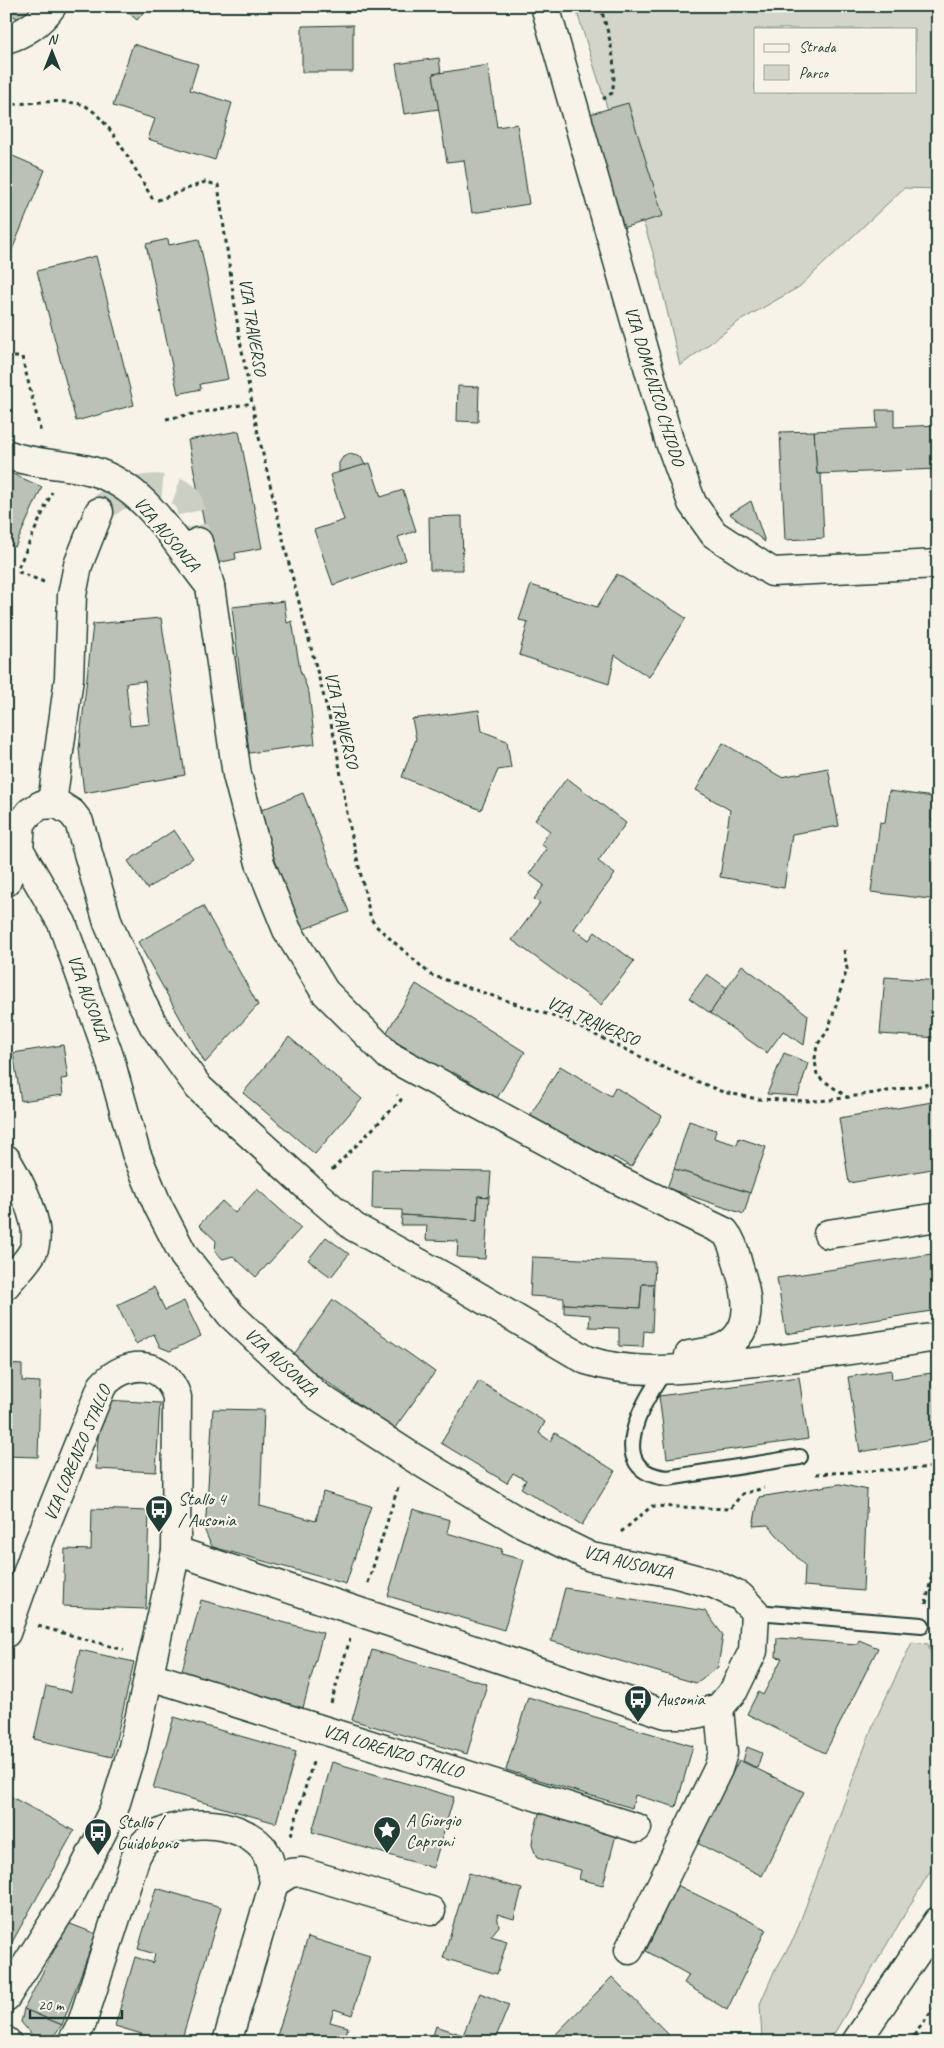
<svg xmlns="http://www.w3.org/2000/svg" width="944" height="2048" font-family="Caveat,sans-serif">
  <rect width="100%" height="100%" fill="#f7f3e8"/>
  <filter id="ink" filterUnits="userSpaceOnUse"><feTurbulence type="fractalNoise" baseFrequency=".02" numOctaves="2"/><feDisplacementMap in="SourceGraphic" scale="10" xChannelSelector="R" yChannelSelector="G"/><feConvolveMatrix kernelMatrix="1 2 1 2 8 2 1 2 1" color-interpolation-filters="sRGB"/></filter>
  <g filter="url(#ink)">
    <g fill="#d3d5ca" stroke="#79897f" fill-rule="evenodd">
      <path d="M575 6H938V189L904 188 799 287 738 322 680 366 655 259ZM755 29H915V91H755Z"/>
      <polygon points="912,1642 928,1644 933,1660 932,1693 938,1695 938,1858 835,2032 825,2042 766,2042 762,2038 760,2004 773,1974 794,1938 873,1725"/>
    </g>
    <g fill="#bbc1b6" stroke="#1f3d34" fill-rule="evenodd">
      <polygon points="6,6 38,6 26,24 6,11"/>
      <polygon points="120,6 149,6 137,20"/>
      <polygon points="353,25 353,72 302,72 302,26"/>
      <polygon points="133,44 198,64 190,90 232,103 215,160 148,139 155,119 113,106"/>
      <polygon points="439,58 441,73 433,74 439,109 404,114 396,64"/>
      <polygon points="488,65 497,127 517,124 529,204 472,213 464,160 447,162 433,74"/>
      <polygon points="628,103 663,216 622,228 587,115"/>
      <polygon points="6,153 45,170 12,250 6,276"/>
      <polygon points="168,239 169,245 199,239 228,379 200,384 201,389 178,394 146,244"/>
      <polygon points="96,256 134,405 76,421 37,271"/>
      <polygon points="458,386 479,387 478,422 457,421"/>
      <polygon points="876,410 894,410 894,427 938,425 938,469 817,474 814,431 877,428"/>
      <polygon points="239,431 262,548 235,553 236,559 212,564 188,440"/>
      <polygon points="814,431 817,474 821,474 824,538 785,540 780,432"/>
      <polygon points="350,454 361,457 365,465 339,472 339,463 343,457"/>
      <polygon points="370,463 381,497 403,490 416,531 398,537 406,560 333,585 314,530 344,520 330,475"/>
      <polygon points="6,471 42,487 15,547 6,543"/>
      <polygon points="751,501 765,542 730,514"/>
      <polygon points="462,516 463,570 430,570 429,517"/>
      <polygon points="617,574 686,618 649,677 615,655 609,684 519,655 528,622 519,620 531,585 597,607"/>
      <polygon points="284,601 287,623 292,621 300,670 309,693 315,744 249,753 232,607"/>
      <path d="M161 618 185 775 84 793 79 749 93 624ZM145 681 150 724 130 726 126 683Z"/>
      <polygon points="479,710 482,731 507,741 511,768 498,770 481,810 402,777 416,739 412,719"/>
      <polygon points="723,743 781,777 828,768 839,826 792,834 784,888 720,877 730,810 696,790"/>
      <polygon points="567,778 626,823 598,861 615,874 574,929 589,940 595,932 634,961 601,1005 512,940 540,903 534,899 544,885 529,874 547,849 541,844 550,831 535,820"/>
      <polygon points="889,791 934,797 931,820 938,820 938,900 871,892 880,822 885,823"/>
      <polygon points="303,793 349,912 301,930 256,812"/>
      <polygon points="174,830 193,858 147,889 128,861"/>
      <polygon points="203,906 258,1005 205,1063 138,942"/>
      <polygon points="742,965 808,1015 804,1045 783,1031 767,1053 710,1013"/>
      <polygon points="707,974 727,988 710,1013 689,998"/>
      <polygon points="885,977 938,981 938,1038 880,1034"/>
      <polygon points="416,984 525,1052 497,1098 453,1072 451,1076 385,1035"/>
      <polygon points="289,1037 362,1099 315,1154 243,1093"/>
      <polygon points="63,1045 68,1078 61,1079 63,1095 21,1101 13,1053"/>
      <polygon points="784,1053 808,1063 798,1096 767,1094"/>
      <polygon points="560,1066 611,1096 615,1087 662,1116 631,1167 614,1157 611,1162 583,1145 580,1150 528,1119"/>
      <polygon points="938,1101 938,1168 849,1183 839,1118"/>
      <polygon points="689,1121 716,1130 714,1138 737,1145 739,1138 766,1147 750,1193 674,1169"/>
      <polygon points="674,1169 750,1193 744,1214 667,1188"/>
      <polygon points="373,1170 491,1172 489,1197 478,1196 477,1220 402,1215 402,1210 372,1209"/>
      <polygon points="257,1189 301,1228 256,1277 233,1256 223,1259 215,1252 216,1241 199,1225 222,1201 235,1213"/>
      <polygon points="478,1196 489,1197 485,1259 457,1257 458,1241 426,1240 427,1225 401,1225 402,1215 477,1220"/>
      <polygon points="326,1237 349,1254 331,1277 308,1260"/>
      <polygon points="938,1253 938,1310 786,1334 777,1278"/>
      <polygon points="532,1257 655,1262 654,1284 642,1284 640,1308 564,1304 564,1298 530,1296"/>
      <polygon points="642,1284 654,1284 652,1332 644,1331 643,1347 619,1346 619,1328 589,1327 590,1315 564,1313 564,1304 640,1308"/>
      <polygon points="154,1287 165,1310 184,1301 201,1336 170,1351 160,1347 154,1334 136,1344 117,1305"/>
      <polygon points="333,1300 435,1372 394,1429 292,1357"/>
      <polygon points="6,1364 22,1365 22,1381 40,1382 38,1457 6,1456"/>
      <polygon points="891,1370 892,1379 938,1372 938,1439 860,1452 848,1377"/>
      <polygon points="799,1377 808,1439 667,1458 659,1396"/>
      <polygon points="479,1381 545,1422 539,1433 550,1441 555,1433 615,1471 582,1525 521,1488 526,1480 513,1473 507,1483 441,1443"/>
      <polygon points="105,1400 160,1403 156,1472 96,1469 99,1422 104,1422"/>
      <polygon points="213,1409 264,1410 260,1506 316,1521 323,1492 371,1506 346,1584 213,1547 210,1543 205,1531"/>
      <polygon points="840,1484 867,1490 863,1591 804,1586 805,1566 768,1525 753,1526 759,1497"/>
      <polygon points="92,1509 149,1511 146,1609 63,1606 65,1549 91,1550"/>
      <polygon points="413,1509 450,1520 447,1533 502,1549 501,1554 524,1560 504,1630 388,1596"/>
      <polygon points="565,1588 705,1611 723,1635 718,1667 696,1683 551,1641"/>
      <polygon points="201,1600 323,1633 303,1708 181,1674"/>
      <polygon points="777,1638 857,1644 859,1640 878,1648 825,1753 747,1714 758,1692 763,1695 782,1658 776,1657"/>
      <polygon points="80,1650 134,1662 112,1757 34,1739 46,1686 71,1692"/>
      <polygon points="372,1650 487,1684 467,1754 352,1720"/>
      <polygon points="528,1697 693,1746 676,1807 635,1795 632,1808 506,1770"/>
      <polygon points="174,1717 296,1752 276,1823 153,1788"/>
      <polygon points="747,1747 762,1753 757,1768 743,1761"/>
      <polygon points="739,1760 804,1792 762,1876 697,1843"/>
      <polygon points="332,1762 454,1797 433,1868 312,1832"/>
      <polygon points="6,1794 74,1831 6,1953"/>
      <polygon points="542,1803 618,1827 603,1885 579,1879 581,1870 537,1858 532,1845 533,1835"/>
      <polygon points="469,1873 522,1889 514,1919 497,1914 499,1926 491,1936 507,1941 497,1974 443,1958"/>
      <polygon points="677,1885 766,1929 727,2010 684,1983 689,1975 646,1951"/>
      <polygon points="156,1888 221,1907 181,2042 168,2042 115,2026 135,1957 153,1963 155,1954 138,1949"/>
      <polygon points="68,1923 96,1934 62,2025 24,2009"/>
      <polygon points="308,1937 370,1956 352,2015 334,2009 330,2022 348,2027 344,2042 275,2042"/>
      <polygon points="612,1977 669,2035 662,2042 548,2042"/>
      <polygon points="480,1993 509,2005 494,2042 478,2042 463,2035"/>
      <polygon points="24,2009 62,2025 55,2034 50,2037 32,2035 21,2022"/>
      <polygon points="436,2026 463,2035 461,2042 431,2042"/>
    </g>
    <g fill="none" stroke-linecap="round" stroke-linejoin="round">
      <path stroke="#cccfc4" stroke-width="28" stroke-dasharray="28 14" stroke-linecap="butt" d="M99 512C104 507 108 502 114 499 133 488 172 482 188 499L198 542"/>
      <g stroke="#1f3d34" stroke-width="18">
        <g id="service">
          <path d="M665 1371C643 1401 602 1472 668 1478L800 1457"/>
          <polyline points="755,1612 922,1625"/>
        </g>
      </g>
      <g stroke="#1f3d34" stroke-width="31">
        <g id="minor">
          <polyline points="545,6 669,440 692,503 714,534 772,572 938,564"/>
          <path d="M6 39C24 34 41 22 52 6"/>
          <path d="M6 454C34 465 64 463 92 471 148 487 176 545 210 586L198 542"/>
          <path d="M210 586 237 775 260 863 287 930 325 992 389 1056 618 1180 725 1232C734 1243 735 1255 739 1268 748 1295 755 1332 723 1347 713 1352 700 1353 689 1355"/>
          <polyline points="52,803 69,678 72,595 78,565 99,512"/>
          <polyline points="6,882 19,849"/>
          <path d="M6 1159C19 1181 44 1226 33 1251 27 1263 14 1274 6 1285"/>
          <polyline points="828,1234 938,1217"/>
          <path d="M176 1551 666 1714H696L719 1708 734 1690 753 1651 755 1612 741 1597 714 1584 673 1573 591 1557 518 1521 409 1455 316 1395 231 1315 184 1256 158 1206 136 1153 109 1056 62 923 19 849 21 823 30 812 41 805 58 804 72 813 79 822 108 923 143 1005 154 1026 199 1088 312 1191 354 1227 459 1285 586 1360C634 1376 685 1369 734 1364 802 1358 870 1347 938 1337"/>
          <path d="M6 1633 34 1554 102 1386C127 1358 165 1360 177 1397L176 1551 133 1747 114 1809 70 1896 6 1997"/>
          <polyline points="150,1676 637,1828"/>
          <polyline points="274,1883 290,1873 302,1872 431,1911"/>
          <polyline points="629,1950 718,1769 723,1753 719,1708"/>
          <polyline points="6,2041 7,2042"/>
          <path d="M72 2042 82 2023 136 1856C139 1851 142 1844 147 1841 177 1818 235 1818 262 1847 270 1856 272 1871 274 1883L227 2042"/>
          <polyline points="856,2042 938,1921"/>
        </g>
      </g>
      <g stroke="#1f3d34" stroke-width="3" stroke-dasharray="4 4" stroke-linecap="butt">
        <path d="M600 6C609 34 618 64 612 93L603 99"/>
        <path d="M6 105C30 103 57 99 80 104 105 109 139 177 152 198L158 200 205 182 218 185 239 335 257 429 289 564 335 739 348 819 371 919 376 926 431 975 564 1020 660 1066 723 1092 758 1099 811 1101 830 1100 938 1083"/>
        <polyline points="6,357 22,357 41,433"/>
        <polyline points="166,419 252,403"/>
        <polyline points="44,582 19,572 18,568 52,492"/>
        <polyline points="844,950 847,969 832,1018 827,1032 817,1045 815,1059 817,1076 847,1097"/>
        <polyline points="332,1170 401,1100 397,1095"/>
        <polyline points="816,1474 938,1467"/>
        <polyline points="621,1532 652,1506 730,1509 742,1494 764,1488"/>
        <polyline points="368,1583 399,1484"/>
        <polyline points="926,1604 938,1543"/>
        <polyline points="38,1626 124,1650"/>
        <polyline points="331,1703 350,1639"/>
        <polyline points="291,1835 314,1759"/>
        <polyline points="909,2042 938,2003"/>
      </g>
      <use href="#service" stroke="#f7f3e8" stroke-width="14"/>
      <use href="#minor" stroke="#f7f3e8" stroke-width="28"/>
    </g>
  </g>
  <defs>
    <g id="bus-pin" transform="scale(1.4375)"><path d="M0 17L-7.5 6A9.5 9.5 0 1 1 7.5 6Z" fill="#1f3d34" stroke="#f7f3e8"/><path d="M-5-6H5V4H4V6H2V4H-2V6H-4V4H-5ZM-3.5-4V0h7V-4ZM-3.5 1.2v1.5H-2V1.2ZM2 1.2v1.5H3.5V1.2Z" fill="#fff"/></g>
    <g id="sight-pin" transform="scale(1.4375)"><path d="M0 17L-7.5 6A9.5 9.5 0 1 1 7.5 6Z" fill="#1f3d34" stroke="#f7f3e8"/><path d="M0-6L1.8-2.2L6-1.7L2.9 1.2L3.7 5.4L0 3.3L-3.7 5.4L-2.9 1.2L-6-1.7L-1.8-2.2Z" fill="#fff"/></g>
  </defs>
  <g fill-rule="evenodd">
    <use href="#bus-pin" x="159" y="1509"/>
    <use href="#bus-pin" x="638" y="1699"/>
    <use href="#sight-pin" x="387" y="1830"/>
    <use href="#bus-pin" x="98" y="1832"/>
  </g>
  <g text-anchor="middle" stroke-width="4.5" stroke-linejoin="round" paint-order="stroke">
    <g font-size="18" fill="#1f3d34" stroke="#f7f3e8">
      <text transform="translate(253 327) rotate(81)" y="6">VIA TRAVERSO</text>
      <text transform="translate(655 386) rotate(73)" y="6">VIA DOMENICO CHIODO</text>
      <text transform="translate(167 534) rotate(50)" y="6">VIA AUSONIA</text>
      <text transform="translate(342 720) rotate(77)" y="6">VIA TRAVERSO</text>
      <text transform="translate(89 998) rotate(70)" y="6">VIA AUSONIA</text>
      <text transform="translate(593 1021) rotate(24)" y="6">VIA TRAVERSO</text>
      <text transform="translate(281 1362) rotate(43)" y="6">VIA AUSONIA</text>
      <text transform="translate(77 1453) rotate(-67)" y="6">VIA LORENZO STALLO</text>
      <text transform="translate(628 1562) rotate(14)" y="6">VIA AUSONIA</text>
      <text transform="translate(393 1751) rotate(17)" y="6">VIA LORENZO STALLO</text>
    </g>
    <g font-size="18" fill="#1f3d34" stroke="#f7f3e8" text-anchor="start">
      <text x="178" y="1505">Stallo 4<tspan x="178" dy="21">/ Ausonia</tspan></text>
      <text x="657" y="1705">Ausonia</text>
      <text x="406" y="1826">A Giorgio<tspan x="406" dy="21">Caproni</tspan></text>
      <text x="117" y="1828">Stallo /<tspan x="117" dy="21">Guidobono</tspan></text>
    </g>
  </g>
  <rect width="944" height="2048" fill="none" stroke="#f7f3e8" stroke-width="25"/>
  <rect x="12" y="12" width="919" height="2023" fill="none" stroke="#1f3d34" stroke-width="2" filter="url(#ink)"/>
  <rect x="754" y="28" width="162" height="65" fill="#f7f3e8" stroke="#a1aaa0"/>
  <rect x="764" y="44" width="25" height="8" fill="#f7f3e8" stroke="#a1aaa0"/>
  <text x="799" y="52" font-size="15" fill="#1f3d34">Strada</text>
  <rect x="764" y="65" width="25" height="15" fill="#d3d5ca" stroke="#a1aaa0"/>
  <text x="799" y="78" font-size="15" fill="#1f3d34">Parco</text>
  <g transform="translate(52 52)" stroke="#f7f3e8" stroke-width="4" paint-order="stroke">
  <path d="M0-4L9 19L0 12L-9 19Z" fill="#1f3d34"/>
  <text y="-8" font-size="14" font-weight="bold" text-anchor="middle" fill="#1f3d34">N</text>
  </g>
  <path d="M30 2010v8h92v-8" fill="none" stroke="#1f3d34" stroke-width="2.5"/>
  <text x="38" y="2010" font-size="15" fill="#1f3d34" stroke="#f7f3e8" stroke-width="4" paint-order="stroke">20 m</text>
</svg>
